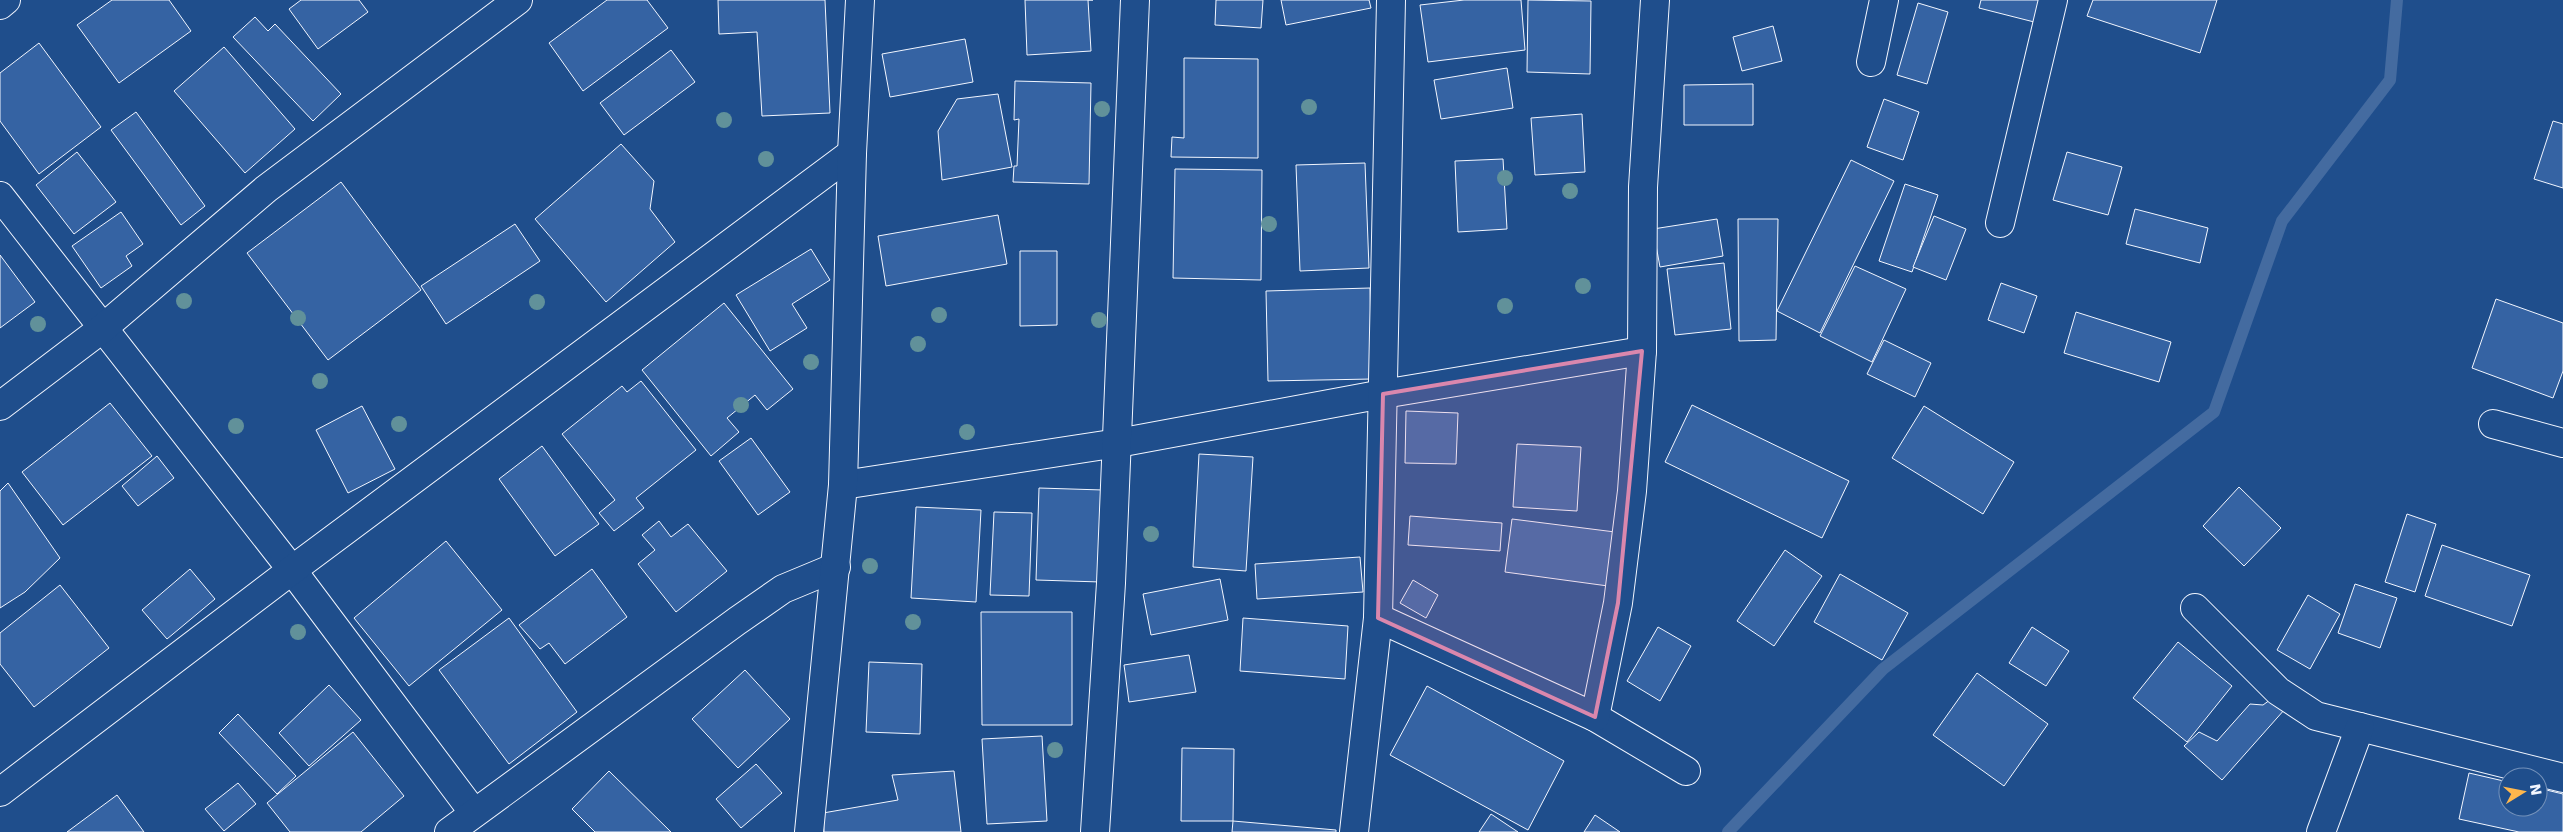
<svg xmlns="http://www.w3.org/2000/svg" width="2563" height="832" font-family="'DejaVu Sans',sans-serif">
  <rect width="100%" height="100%" fill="#1f4e8c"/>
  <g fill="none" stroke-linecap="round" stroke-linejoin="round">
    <polyline stroke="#446ba0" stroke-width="12" points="1728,832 1883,669 2214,412 2282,221 2390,80 2397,0"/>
  </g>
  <g fill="#3563a3" stroke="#f2f6ff">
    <polygon points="112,0 169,0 191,31 119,83 77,25"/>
    <polygon points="301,0 359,0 368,12 318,49 289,9"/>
    <polygon points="607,0 647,0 668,28 583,91 549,43"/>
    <polygon points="718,0 825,0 830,113 762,116 757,32 719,34"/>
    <polygon points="1025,0 1093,0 1088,0 1091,51 1027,55"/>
    <polygon points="1216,0 1263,0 1261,28 1215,25"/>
    <polygon points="1281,0 1369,0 1371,8 1286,25"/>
    <polygon points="1464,0 1521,0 1525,50 1428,62 1420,5"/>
    <polygon points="1528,0 1591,1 1590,74 1527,72"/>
    <polygon points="1981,0 2048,0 2042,24 1979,8"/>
    <polygon points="2093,0 2217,0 2200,53 2087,16"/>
    <polygon points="1918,3 1948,12 1927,84 1897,75"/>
    <polygon points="255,17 268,31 275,24 341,94 313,121 233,37"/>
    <polygon points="1773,26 1782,61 1742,71 1733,37"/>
    <polygon points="965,39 973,82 890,97 882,54"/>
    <polygon points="39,43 101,127 39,174 0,121 0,73"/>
    <polygon points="224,47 295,129 245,173 174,91"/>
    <polygon points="671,50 695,82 624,135 600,103"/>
    <polygon points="1184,58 1258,59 1258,158 1171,157 1172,137 1184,138"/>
    <polygon points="1507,68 1513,108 1441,119 1434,80"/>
    <polygon points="1015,81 1091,83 1089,184 1013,182 1014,166 1017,166 1019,119 1014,120"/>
    <polygon points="1753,84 1753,125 1684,125 1684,85"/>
    <polygon points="998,94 1012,167 942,180 938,131 957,99"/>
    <polygon points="1884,99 1919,112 1903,160 1867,147"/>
    <polygon points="136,112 205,206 181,225 111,130"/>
    <polygon points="1582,114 1585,172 1535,175 1531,118"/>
    <polygon points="2553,121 2563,124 2563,188 2534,179"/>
    <polygon points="621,144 654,181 650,209 675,242 606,302 535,219"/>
    <polygon points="77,152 116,202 74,234 36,185"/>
    <polygon points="2067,152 2122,167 2108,215 2053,200"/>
    <polygon points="1503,159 1507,229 1458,232 1455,161"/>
    <polygon points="1851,160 1894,181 1820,333 1777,311"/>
    <polygon points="1365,163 1369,268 1300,271 1296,165"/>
    <polygon points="1175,169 1262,170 1261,280 1173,278"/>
    <polygon points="341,182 421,290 328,360 247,253"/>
    <polygon points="1905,184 1938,195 1912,272 1879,261"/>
    <polygon points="2135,209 2208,228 2200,263 2126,244"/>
    <polygon points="121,212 143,244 126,256 132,266 101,288 72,246"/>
    <polygon points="998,215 1007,264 886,286 878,236"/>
    <polygon points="1934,216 1966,229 1946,280 1913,267"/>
    <polygon points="1717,219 1723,256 1660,267 1653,229"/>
    <polygon points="1738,219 1778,219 1776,340 1739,341"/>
    <polygon points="515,224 540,261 446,324 421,286"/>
    <polygon points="811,249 830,280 792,304 807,328 770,351 736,295"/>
    <polygon points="1020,251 1057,251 1057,325 1020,326"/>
    <polygon points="0,255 35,302 0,328"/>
    <polygon points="1724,263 1731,329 1675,335 1667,269"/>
    <polygon points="1855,266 1906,289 1872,362 1820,336"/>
    <polygon points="2001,283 2037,296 2024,333 1988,320"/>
    <polygon points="1370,288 1372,379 1268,381 1266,291"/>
    <polygon points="2496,299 2563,323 2563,371 2553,398 2472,368"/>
    <polygon points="724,303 793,389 767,410 755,395 727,418 739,432 711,456 642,370"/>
    <polygon points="2076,312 2171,342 2159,382 2064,353"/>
    <polygon points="1884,340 1931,363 1915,397 1867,374"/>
    <polygon points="641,381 696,450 636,498 644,508 614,531 599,513 615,500 562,434 622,386 627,392"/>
    <polygon points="110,403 152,456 63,525 22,472"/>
    <polygon points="1692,405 1849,481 1822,538 1665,462"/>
    <polygon points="362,406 395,469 348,493 316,430"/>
    <polygon points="1924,406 2014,462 1983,514 1892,458"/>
    <polygon points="1406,411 1458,413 1456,464 1405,463"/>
    <polygon points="751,438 790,492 758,515 719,461"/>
    <polygon points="1517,444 1581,447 1577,511 1513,507"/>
    <polygon points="542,446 599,524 555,556 499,479"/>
    <polygon points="1199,454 1253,457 1246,571 1193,567"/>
    <polygon points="157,456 174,478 138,506 122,486"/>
    <polygon points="8,483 60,558 25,592 0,608 0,491"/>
    <polygon points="2239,487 2281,528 2244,566 2203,526"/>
    <polygon points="1039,488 1103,490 1101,582 1036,580"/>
    <polygon points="916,507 981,510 976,602 911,598"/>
    <polygon points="994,512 1032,513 1029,596 990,595"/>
    <polygon points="2407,514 2436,524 2415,592 2385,582"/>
    <polygon points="1410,516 1502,523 1500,551 1408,545"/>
    <polygon points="1512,519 1615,532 1608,586 1505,572"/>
    <polygon points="659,521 671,537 688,524 727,571 676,612 638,564 655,550 642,535"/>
    <polygon points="446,541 502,610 409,686 354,618"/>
    <polygon points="2442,545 2530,575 2512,626 2425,596"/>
    <polygon points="1785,550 1822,576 1774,646 1737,621"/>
    <polygon points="1360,557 1363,592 1257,599 1255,564"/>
    <polygon points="190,569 215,599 167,639 142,610"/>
    <polygon points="592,569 627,617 565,664 549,643 540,649 519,625"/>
    <polygon points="1840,574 1908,613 1882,660 1814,622"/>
    <polygon points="1220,579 1228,620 1151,635 1143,594"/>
    <polygon points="1413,580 1438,595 1426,618 1400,603"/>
    <polygon points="2355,584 2397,598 2380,648 2338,633"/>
    <polygon points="60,585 109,648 34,707 0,664 0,633"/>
    <polygon points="2308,595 2340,614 2310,669 2277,650"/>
    <polygon points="981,612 1072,612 1072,725 982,725"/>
    <polygon points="509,618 577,712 509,764 439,670"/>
    <polygon points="1243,618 1348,626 1345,679 1240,671"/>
    <polygon points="1658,627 1691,646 1660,701 1627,681"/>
    <polygon points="2032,627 2069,651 2046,686 2009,663"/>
    <polygon points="2178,642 2232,686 2187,742 2133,698"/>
    <polygon points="1189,655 1196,692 1129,702 1124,665"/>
    <polygon points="869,662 922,664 920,734 866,732"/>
    <polygon points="745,670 790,719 738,768 692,719"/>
    <polygon points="1977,673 2048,724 2004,786 1933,735"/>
    <polygon points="329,685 361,720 309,766 279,733"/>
    <polygon points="1427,686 1564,761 1528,830 1390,755"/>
    <polygon points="2274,697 2285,709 2222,780 2184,746 2199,732 2217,741 2250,704 2263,705"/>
    <polygon points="238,714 296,776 277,794 219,733"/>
    <polygon points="353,732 404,796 361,832 290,832 267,803"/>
    <polygon points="1042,736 1047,821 987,824 982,739"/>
    <polygon points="1182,748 1234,749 1233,821 1181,821"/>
    <polygon points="756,764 782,793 741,828 716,799"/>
    <polygon points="609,771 671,832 595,832 572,809"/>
    <polygon points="954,771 961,832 824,832 823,813 898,800 892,775"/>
    <polygon points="2469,773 2508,782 2508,807 2538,807 2538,788 2563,794 2563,832 2519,832 2459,819"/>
    <polygon points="238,783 256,804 224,831 205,809"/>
    <polygon points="117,795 144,832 67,832"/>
    <polygon points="1491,814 1518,832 1479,832"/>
    <polygon points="1595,815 1620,832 1584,832"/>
    <polygon points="1233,821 1336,830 1336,832 1232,832"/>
  </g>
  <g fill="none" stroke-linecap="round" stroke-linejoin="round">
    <g stroke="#f2f6ff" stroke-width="30">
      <g id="street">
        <polyline points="0,5 6,0"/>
        <polyline points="1871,62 1884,0"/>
        <polyline points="0,196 292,570 474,813"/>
        <polyline points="2000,223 2053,0"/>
        <polyline points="0,406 103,328 266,189 518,0"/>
        <polyline points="2493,424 2563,443"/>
        <polyline points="843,485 1118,443 1383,394 1642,351"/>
        <polyline points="2195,608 2278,691 2316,716 2563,778"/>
        <polyline points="1378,618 1595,717 1686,771"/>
        <polyline points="1595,717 1618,603 1632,491 1642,351 1643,187 1655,0"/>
        <polyline points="0,792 292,570 852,153"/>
        <polyline points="449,832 737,621 783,589 836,567"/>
        <polyline points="809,832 843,485 852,153 860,0"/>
        <polyline points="1095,832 1111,583 1135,0"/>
        <polyline points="1354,832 1378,618 1391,0"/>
        <polyline points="2321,832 2360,727"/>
      </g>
    </g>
    <use href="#street" stroke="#1f4e8c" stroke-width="28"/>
  </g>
  <g fill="#61919a">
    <circle cx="1309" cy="107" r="8"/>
    <circle cx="1102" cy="109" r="8"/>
    <circle cx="724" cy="120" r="8"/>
    <circle cx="766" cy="159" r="8"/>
    <circle cx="1505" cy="178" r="8"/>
    <circle cx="1570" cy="191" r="8"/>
    <circle cx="1269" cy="224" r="8"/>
    <circle cx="1583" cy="286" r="8"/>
    <circle cx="184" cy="301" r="8"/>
    <circle cx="537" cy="302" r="8"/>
    <circle cx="1505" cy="306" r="8"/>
    <circle cx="939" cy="315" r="8"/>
    <circle cx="298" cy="318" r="8"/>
    <circle cx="1099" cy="320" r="8"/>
    <circle cx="38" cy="324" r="8"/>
    <circle cx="918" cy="344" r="8"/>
    <circle cx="811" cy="362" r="8"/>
    <circle cx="320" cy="381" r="8"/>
    <circle cx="741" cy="405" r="8"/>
    <circle cx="399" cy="424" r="8"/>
    <circle cx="236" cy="426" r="8"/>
    <circle cx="967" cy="432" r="8"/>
    <circle cx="1151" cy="534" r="8"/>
    <circle cx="870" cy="566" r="8"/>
    <circle cx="913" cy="622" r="8"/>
    <circle cx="298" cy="632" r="8"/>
    <circle cx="1055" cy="750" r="8"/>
  </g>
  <path fill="#da87ad" fill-opacity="0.2" stroke="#da87ad" stroke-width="4" stroke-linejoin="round" d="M1642 351 1618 603 1595 717 1378 618 1383 394Z"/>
  <g transform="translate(2523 792) rotate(80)"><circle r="24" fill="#1f4e8c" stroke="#7391ba"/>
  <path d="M0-4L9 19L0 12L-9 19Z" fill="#ffb74d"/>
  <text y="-8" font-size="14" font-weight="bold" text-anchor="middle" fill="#f2f6ff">N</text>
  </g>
</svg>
